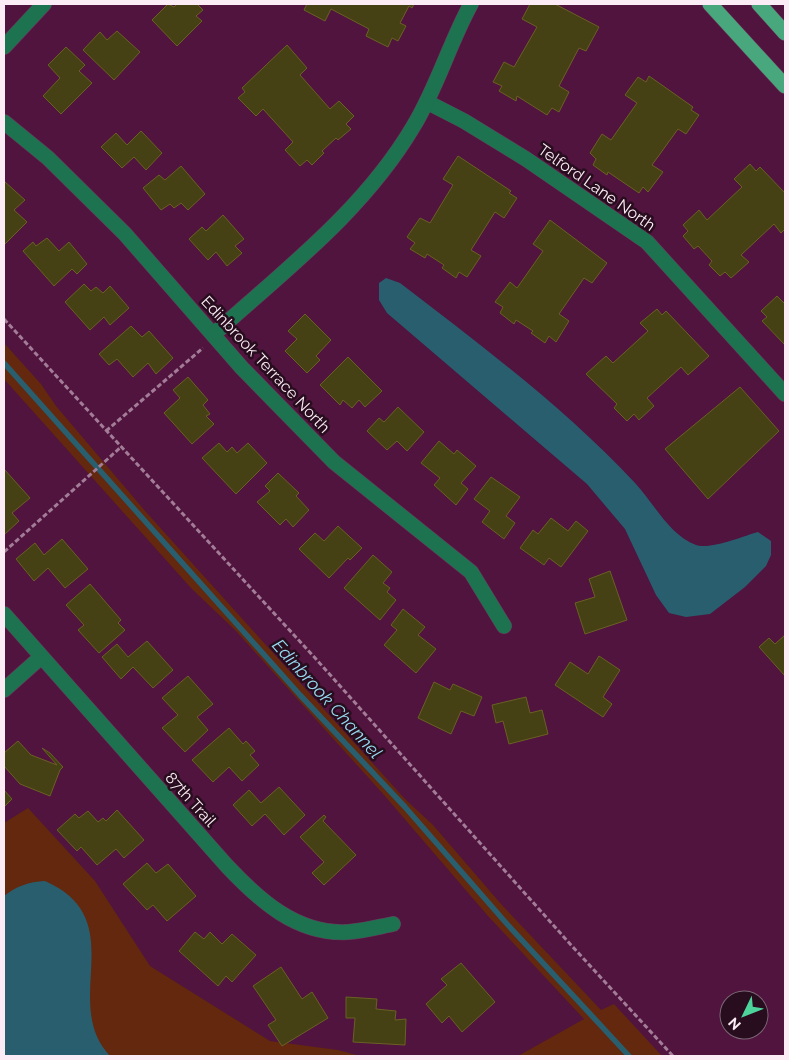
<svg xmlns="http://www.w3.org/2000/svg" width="789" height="1060" font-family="Raleway,sans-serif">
  <rect width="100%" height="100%" fill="#50143e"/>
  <g fill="#63280e">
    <polygon points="4,343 41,384 56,406 146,512 405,799 433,825 501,904 601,1010 614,1004 662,1056 518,1056 584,1019 488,916 384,795 236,631 191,588 4,379"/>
    <polygon points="28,808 95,881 150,966 270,1041 338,1050 360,1056 4,1056 4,823"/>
  </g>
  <g fill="#295e6f">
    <path d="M386 278 400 283C482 346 564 407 635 483 654 503 669 535 696 545 711 550 743 536 758 532L771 541V555L766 566 745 587 710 614 686 617 669 613 656 595 625 529 587 484 387 313 379 300V283Z"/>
    <path d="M45 881C133 920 59 1002 110 1056H4V896C17 886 28 882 45 881Z"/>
  </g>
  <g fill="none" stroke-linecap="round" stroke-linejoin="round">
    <polyline stroke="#295e6f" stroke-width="5.5" points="4,363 300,695 405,807 507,924 629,1056"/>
  </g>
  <g fill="#464015" stroke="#696123">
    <polygon points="168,4 174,7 177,4 197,4 203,10 196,16 202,21 177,46 152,20"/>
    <polygon points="307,4 414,4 412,8 409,6 400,23 406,26 398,41 392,38 388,47 366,36 369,29 331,9 325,21 304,10"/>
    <polygon points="530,4 555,4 599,27 586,51 579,48 559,86 569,92 559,112 552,108 547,115 517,96 516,101 499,91 502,86 493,82 504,62 514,67 537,27 522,19"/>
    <polygon points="117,31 140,52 114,80 83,50 100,32 107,40"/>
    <polygon points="287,45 307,68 300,75 330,109 339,101 354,116 346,124 351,129 338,140 336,138 322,151 324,153 312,165 307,160 300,166 285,150 293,142 263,109 256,116 238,98 245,92 242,88"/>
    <polygon points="66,47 85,65 79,71 92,83 61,114 43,96 60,78 48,65"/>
    <polygon points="649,76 693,107 691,110 699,115 686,134 678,129 652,165 663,172 648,192 643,187 639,193 608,172 607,175 593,165 596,159 590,153 602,134 611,140 637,103 625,95 638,77 646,82"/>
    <polygon points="141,131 162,153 146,170 134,157 122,168 101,147 116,133 127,145"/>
    <polygon points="458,156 511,191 509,193 517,198 504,218 495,212 471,250 481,256 467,277 459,272 456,278 442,268 444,265 427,254 425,258 410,249 415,243 407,237 420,218 430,223 453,185 443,179"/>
    <polygon points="750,164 756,171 760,167 785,193 785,229 781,233 774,224 741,255 749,262 731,278 725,272 720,276 709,265 712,261 698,246 694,249 683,236 688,231 683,225 699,210 707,220 742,187 734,179"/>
    <polygon points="181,166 205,194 188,210 181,203 174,208 170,204 161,210 143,188 159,175 165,180"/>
    <polygon points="4,181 25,200 14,210 27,222 4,245"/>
    <polygon points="223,215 244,239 235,246 242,253 227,266 216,252 208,260 189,239 202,227 206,231"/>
    <polygon points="550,220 607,263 592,283 584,278 559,314 569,321 556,342 549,336 545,343 531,333 533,331 516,320 514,324 500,313 503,307 495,302 510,282 517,288 543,251 533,244"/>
    <polygon points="47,238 59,251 69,242 87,264 77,274 72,269 54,286 23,251 33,242 36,246"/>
    <polygon points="84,284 91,291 96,287 103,293 110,286 129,308 110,325 104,317 90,330 65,302"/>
    <polygon points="777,296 785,304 785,345 762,321 767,317 761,311"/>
    <polygon points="657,309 662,315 666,311 709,356 688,375 681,367 647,398 654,406 639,420 634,414 627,421 614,408 617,404 586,374 606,356 613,363 648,331 640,323"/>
    <polygon points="305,314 331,340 316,356 320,360 307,373 285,351 297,339 288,331"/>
    <polygon points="131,326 142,337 149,331 173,358 156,374 148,363 133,377 117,359 109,365 99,354"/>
    <polygon points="348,357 382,391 365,407 359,400 352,408 343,400 340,405 320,385"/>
    <polygon points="188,377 208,400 203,405 210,414 206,416 214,424 192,444 164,413 180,398 173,390"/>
    <polygon points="740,387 779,431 708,499 665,449"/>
    <polygon points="398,407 424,432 407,451 397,441 387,450 367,431 379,418 384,422"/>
    <polygon points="439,441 454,454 457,450 476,466 461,483 468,489 456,505 434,485 440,478 421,463"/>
    <polygon points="219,443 227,452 232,447 237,453 248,443 267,463 236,494 202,458"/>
    <polygon points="4,469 30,498 12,513 19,521 4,535"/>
    <polygon points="278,473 299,493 296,496 309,510 293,527 286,519 280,525 257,502 270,491 265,486"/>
    <polygon points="491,477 520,497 506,516 515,523 504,539 482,522 490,511 474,499"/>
    <polygon points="551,518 568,531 576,521 588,531 561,567 549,558 544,565 520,548 533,530 538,534"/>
    <polygon points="338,526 362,548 350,560 348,558 329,578 299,549 315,533 324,541"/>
    <polygon points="62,539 88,569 65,588 48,568 34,581 16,559 35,543 44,555"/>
    <polygon points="373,555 392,572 383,583 390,588 387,592 396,600 380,620 344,588"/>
    <polygon points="610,571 627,620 585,634 575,603 595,597 589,579"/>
    <polygon points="90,584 121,620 118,623 125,630 99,653 78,630 84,625 66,605"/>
    <polygon points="403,609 425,627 418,635 436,649 416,673 384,645 397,630 391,625"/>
    <polygon points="785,635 785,676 759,647 769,638 775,644"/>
    <polygon points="147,641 173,670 153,688 133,667 121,679 102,657 117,644 128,657"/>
    <polygon points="599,656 620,670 603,697 612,704 603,717 555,685 570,662 588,674"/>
    <polygon points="188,676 213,704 197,717 208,730 185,752 162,728 178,715 162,698"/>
    <polygon points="434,682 450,690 453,684 482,697 474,716 461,711 451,734 418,718"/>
    <polygon points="526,697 530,713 542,710 548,734 509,744 503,721 496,723 492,705"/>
    <polygon points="229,728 243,744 246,741 255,751 250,755 259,765 242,781 229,767 213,782 192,760"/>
    <polygon points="18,741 31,755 57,765 42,748 50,753 63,767 60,770 50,796 20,784 4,766 4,753"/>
    <polygon points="279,787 305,815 284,835 265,814 252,826 233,805 249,790 261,803"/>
    <polygon points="4,790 12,799 4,807"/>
    <polygon points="117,810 144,840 124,858 116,849 97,865 81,847 77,851 57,830 75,814 79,818 88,811 98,822 103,818 106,821"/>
    <polygon points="324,815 326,817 323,821 356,855 324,885 312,873 324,862 300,837"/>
    <polygon points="147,863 156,873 168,864 196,896 167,921 153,905 147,910 123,884"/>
    <polygon points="195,932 204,939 210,932 222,944 232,934 256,955 232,982 226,976 218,986 179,951"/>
    <polygon points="461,963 495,1002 462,1032 449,1016 442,1023 426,1004 447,985 441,979"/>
    <polygon points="281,967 302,999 312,992 328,1018 282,1046 268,1025 276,1020 253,986"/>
    <polygon points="346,997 377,999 376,1009 396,1011 395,1020 406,1019 405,1045 353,1042 355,1018 346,1018"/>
  </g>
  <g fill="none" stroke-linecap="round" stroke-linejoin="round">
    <g stroke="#6b375b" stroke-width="16">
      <g id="minor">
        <polyline points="4,47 44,4"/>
        <polyline points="427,102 464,121 526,159 647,242 785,394"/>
        <polyline points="4,122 48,158 125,234 242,368 334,462 471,572 504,626"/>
        <path d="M214 334C285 270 363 211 413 127 437 88 449 44 471 4"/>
        <path d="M4 614 227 866C259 900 297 935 348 932 363 931 378 927 393 924"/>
        <polyline points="4,690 41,657"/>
      </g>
    </g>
    <g stroke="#6b375b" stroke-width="16">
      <g id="major">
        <polyline points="710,4 785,86"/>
        <polyline points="759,4 785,33"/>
      </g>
    </g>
    <g stroke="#a37d97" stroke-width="3" stroke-dasharray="5 2.5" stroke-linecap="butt">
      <polyline points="4,319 316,659 571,945 673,1056"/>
      <polyline points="106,431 203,348"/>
      <polyline points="4,552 121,447"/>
    </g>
    <use href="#minor" stroke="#1d7250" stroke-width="15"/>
    <use href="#major" stroke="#49a77d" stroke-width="15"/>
  </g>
  <g text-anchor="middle" stroke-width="5" stroke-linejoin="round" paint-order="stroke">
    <g font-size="16" fill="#fbecf5" stroke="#270d1e">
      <text transform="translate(597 187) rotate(35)" y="6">Telford Lane North</text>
      <text transform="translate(266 364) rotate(47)" y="6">Edinbrook Terrace North</text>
      <text transform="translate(191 799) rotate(48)" y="6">87th Trail</text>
    </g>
    <g font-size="18" font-style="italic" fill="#96d9f0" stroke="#270d1e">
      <text transform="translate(327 699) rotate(48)" y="6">Edinbrook Channel</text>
    </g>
  </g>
  <rect width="789" height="1060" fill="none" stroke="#fbecf5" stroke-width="10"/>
  <g transform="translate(744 1015) rotate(227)"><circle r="24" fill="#270d1e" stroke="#7c6674"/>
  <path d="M0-4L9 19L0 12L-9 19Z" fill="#4cd49b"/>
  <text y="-8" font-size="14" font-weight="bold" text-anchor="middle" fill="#fbecf5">N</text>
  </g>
</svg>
